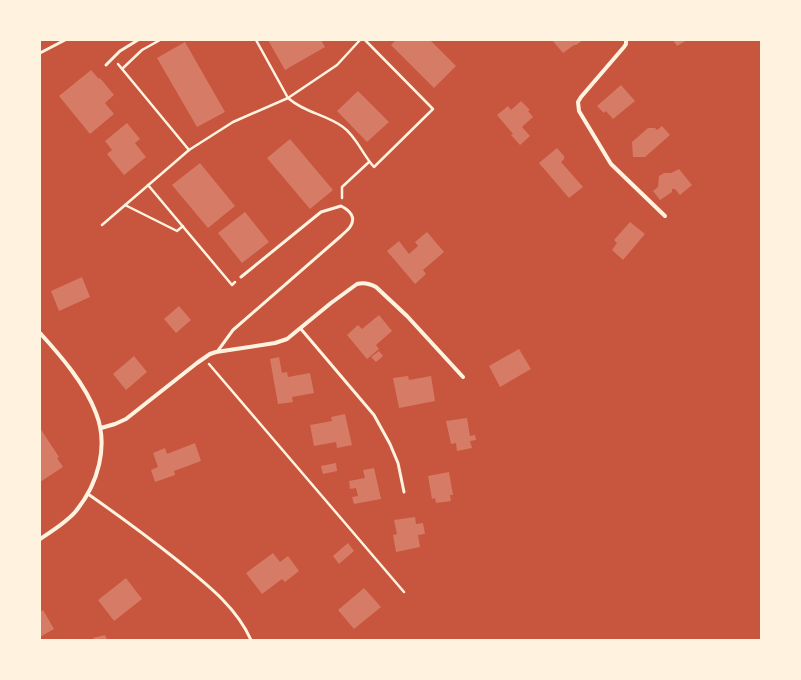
<svg xmlns="http://www.w3.org/2000/svg" width="801" height="680" font-family="Rubik,sans-serif">
  <rect width="100%" height="100%" fill="#c8553d"/>
  <g fill="#d67c66">
    <polygon points="268,40 321,40 325,47 285,70"/>
    <polygon points="396,40 430,40 456,66 434,88 391,45"/>
    <polygon points="552,40 583,40 576,45 574,45 563,53"/>
    <polygon points="673,40 687,40 677,46"/>
    <polygon points="185,42 225,112 197,127 157,58"/>
    <polygon points="91,70 99,79 100,78 114,95 105,103 114,114 90,134 59,96"/>
    <polygon points="621,85 635,101 613,119 606,111 604,113 597,106"/>
    <polygon points="358,91 389,122 367,142 337,111"/>
    <polygon points="521,101 530,110 528,111 533,117 522,127 530,136 520,145 511,135 513,134 497,115 508,106 511,110"/>
    <polygon points="127,123 140,139 135,143 146,157 124,175 107,154 112,150 105,141"/>
    <polygon points="662,126 670,135 645,157 633,157 632,142 648,128 655,128 657,130"/>
    <polygon points="290,139 333,190 310,209 267,158"/>
    <polygon points="557,148 564,156 564,159 561,162 583,187 569,198 539,163"/>
    <polygon points="200,163 235,206 208,228 172,185"/>
    <polygon points="679,169 692,185 680,195 675,189 672,189 672,192 660,200 653,191 658,187 659,176 664,173 671,173"/>
    <polygon points="245,212 269,242 242,263 218,233"/>
    <polygon points="630,222 645,234 623,260 612,250 617,243 614,240"/>
    <polygon points="427,232 444,252 423,270 426,274 415,284 387,251 399,241 409,254 418,246 415,242"/>
    <polygon points="82,277 90,297 59,311 51,291"/>
    <polygon points="179,306 191,320 176,333 164,319"/>
    <polygon points="379,315 392,331 376,345 379,349 367,359 347,335 358,325 362,329"/>
    <polygon points="519,349 531,369 500,387 489,366"/>
    <polygon points="379,351 383,356 376,362 371,357"/>
    <polygon points="134,356 147,372 126,390 113,374"/>
    <polygon points="279,357 282,373 287,372 288,377 310,373 314,393 292,397 293,402 278,404 270,359"/>
    <polygon points="408,376 409,380 431,376 435,401 399,408 393,378"/>
    <polygon points="345,414 352,445 337,448 336,442 314,446 310,425 332,421 331,417"/>
    <polygon points="467,418 470,436 475,435 476,440 470,441 472,448 457,451 456,443 451,444 446,421"/>
    <polygon points="40,428 59,457 57,458 63,467 40,482"/>
    <polygon points="195,443 201,461 174,471 175,475 155,482 151,470 158,467 153,453 165,448 167,454"/>
    <polygon points="336,463 337,471 323,474 321,466"/>
    <polygon points="374,468 381,499 354,504 352,497 358,496 356,488 350,489 349,481 365,478 363,470"/>
    <polygon points="449,472 453,495 450,495 451,501 436,503 435,498 432,499 428,476"/>
    <polygon points="415,517 416,524 423,523 425,534 418,535 420,547 396,552 393,535 397,534 394,520"/>
    <polygon points="348,543 354,551 339,564 333,556"/>
    <polygon points="273,553 280,562 288,556 299,571 285,582 282,579 262,594 246,573"/>
    <polygon points="126,578 142,599 114,621 98,600"/>
    <polygon points="364,588 381,607 354,629 338,610"/>
    <polygon points="43,610 54,629 40,637 40,612"/>
    <polygon points="105,635 107,640 94,640 93,638"/>
  </g>
  <g fill="none" stroke-linecap="round" stroke-linejoin="round">
    <g stroke="#fff3e0" stroke-width="2.5">
      <path d="M256 40 288 98C305 113 325 114 343 127 356 136 363 155 374 167L433 109 365 40"/>
      <polyline points="118,64 189,150"/>
      <polyline points="122,69 142,50 160,40"/>
      <polyline points="148,185 232,285 235,282"/>
      <polyline points="342,198 342,187 369,162"/>
      <polyline points="125,205 177,231 183,226"/>
      <polyline points="102,225 189,150 233,122 288,98 337,65 360,40"/>
      <polyline points="209,364 404,592"/>
    </g>
    <g stroke="#fff3e0" stroke-width="3">
      <polyline points="40,53 65,40"/>
      <polyline points="106,65 120,51 138,40"/>
      <polyline points="301,329 374,415 390,444 398,463 404,492"/>
      <path d="M217 352 233 330 341 236C344 233 348 230 350 227 357 217 349 210 341 206L321 212 241 277"/>
      <path d="M88 494C118 515 148 537 177 560 205 583 236 606 251 640"/>
    </g>
    <g stroke="#fff3e0" stroke-width="4">
      <polyline points="626,40 626,44 624,47 581,97 578,102 579,111 611,164 665,216"/>
      <path d="M40 333C61 356 85 384 96 413 109 446 98 484 76 511 67 522 52 531 40 539"/>
      <path d="M101 428 115 424 126 419 197 363 210 354 216 352 275 343 287 339 331 303 357 284C364 282 369 283 376 287L407 316 463 377"/>
    </g>
  </g>
  <rect width="801" height="680" fill="none" stroke="#fff3e0" stroke-width="82"/>
</svg>
